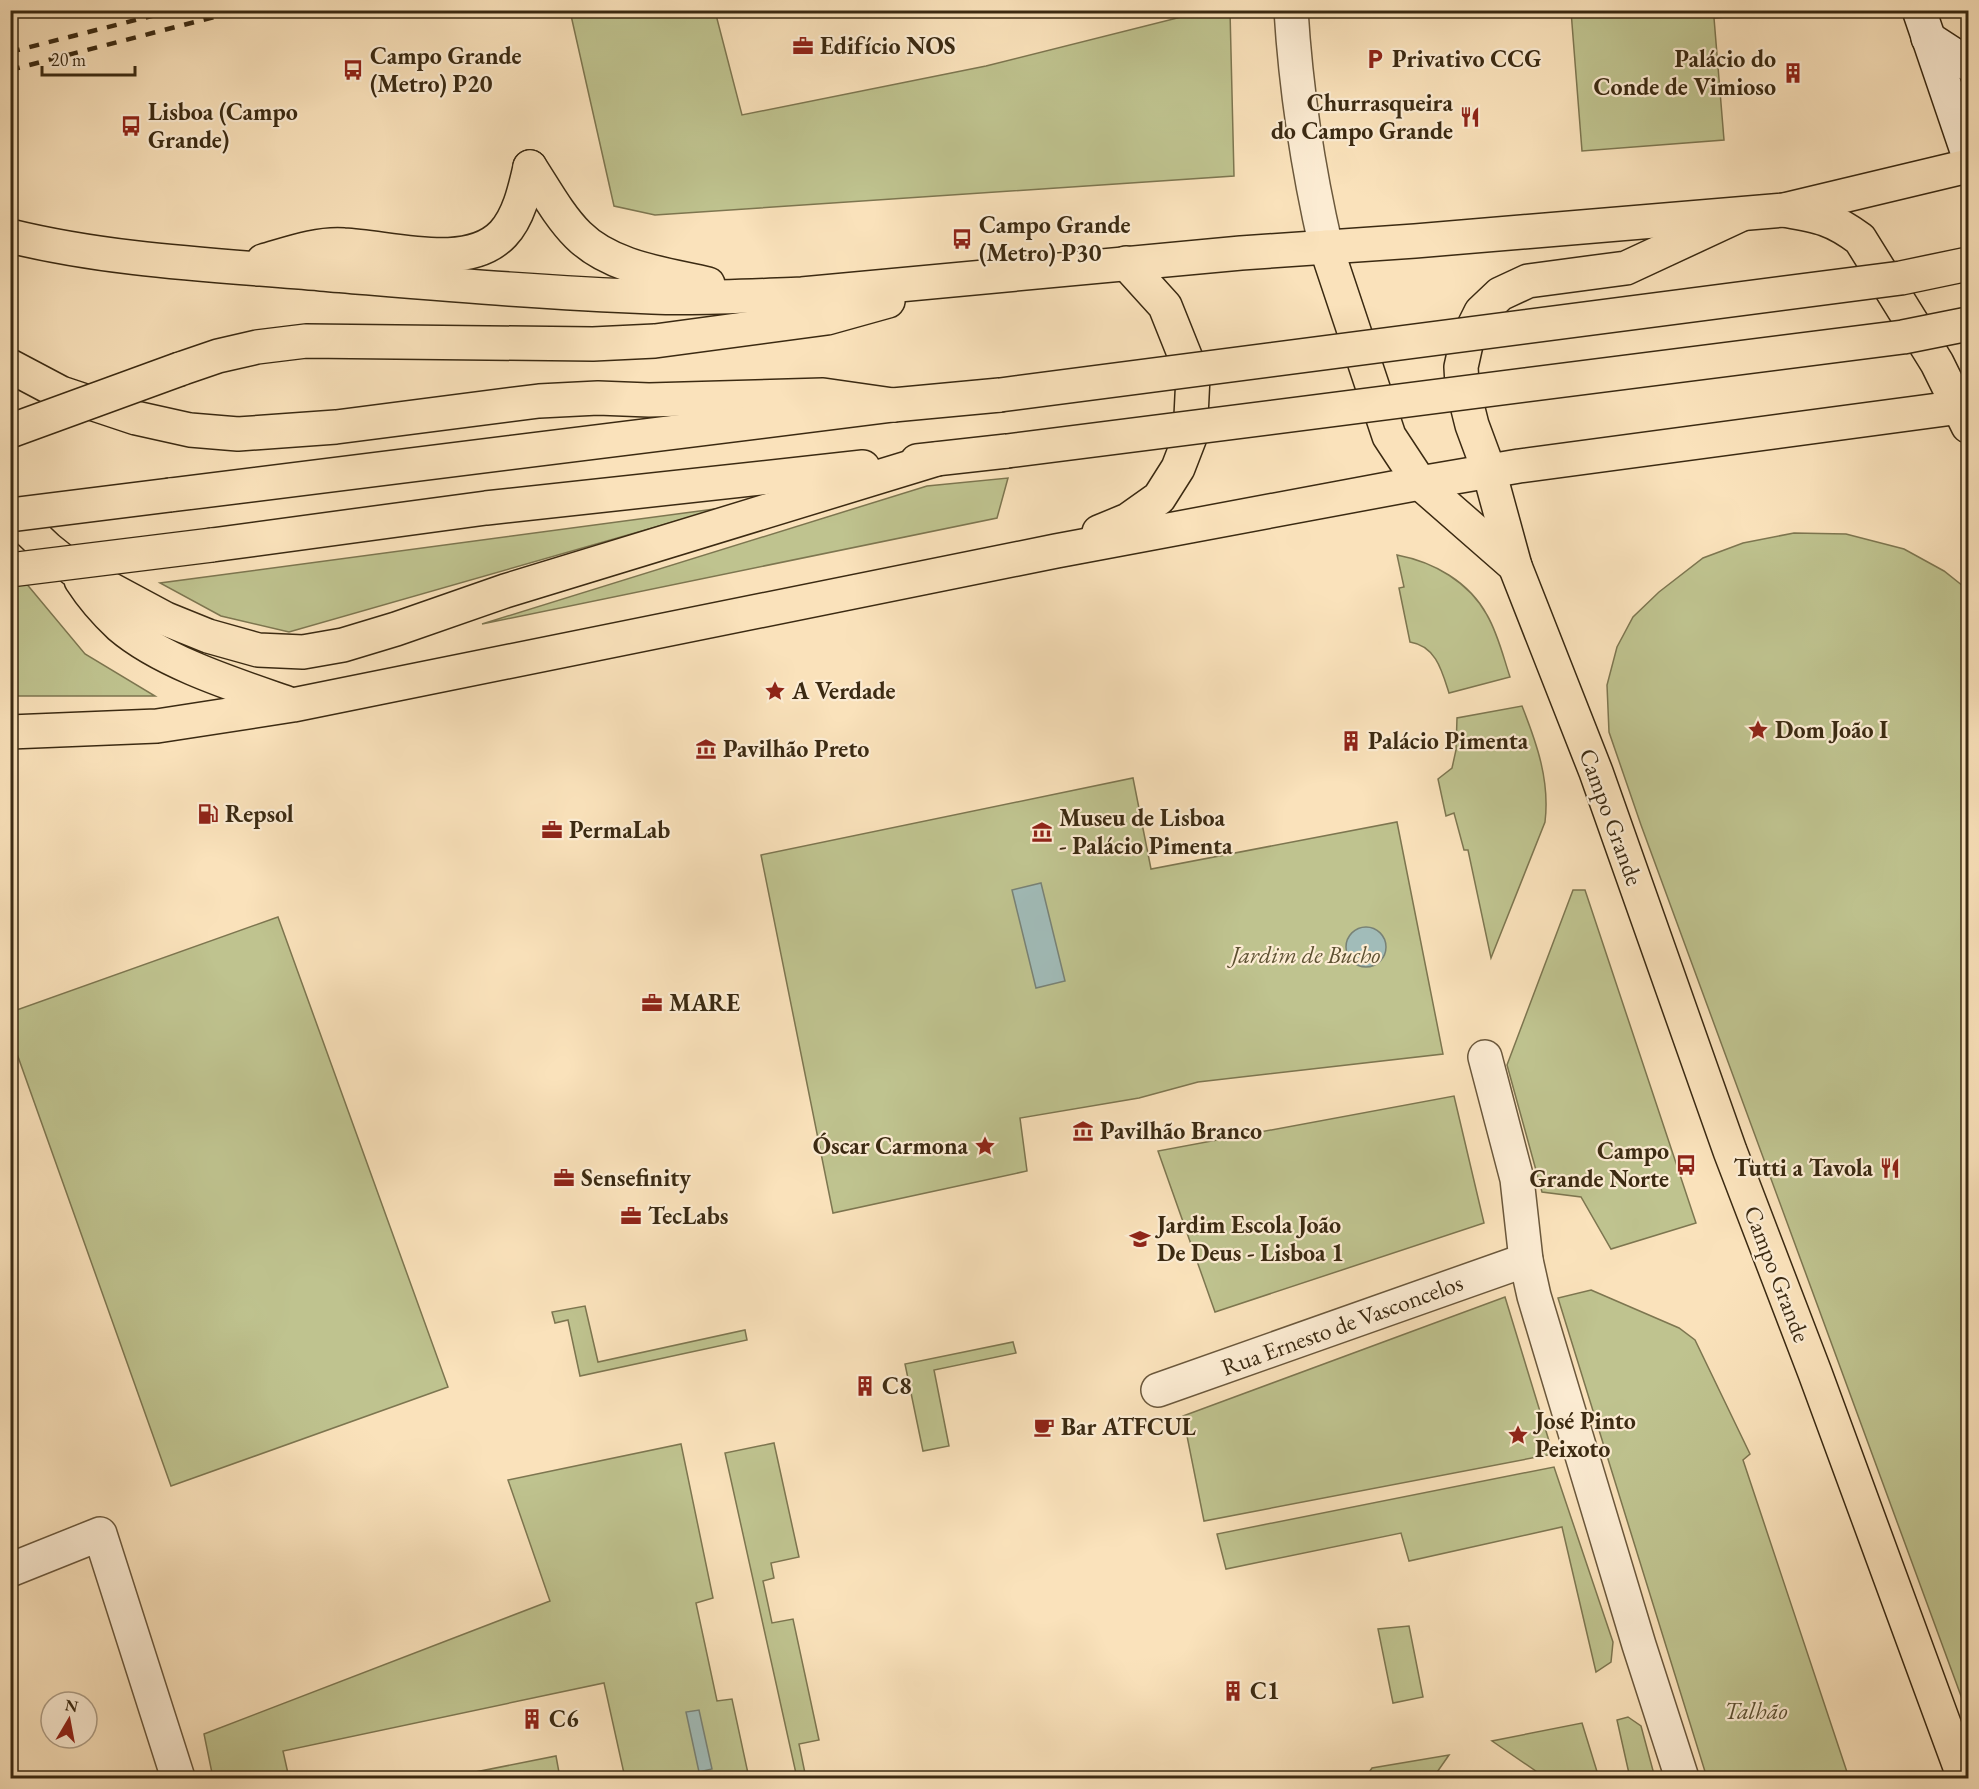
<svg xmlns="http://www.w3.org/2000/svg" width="1979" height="1789" font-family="'EB Garamond',serif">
  <rect width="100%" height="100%" fill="#fae2bb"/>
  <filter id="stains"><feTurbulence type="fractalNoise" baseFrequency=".00333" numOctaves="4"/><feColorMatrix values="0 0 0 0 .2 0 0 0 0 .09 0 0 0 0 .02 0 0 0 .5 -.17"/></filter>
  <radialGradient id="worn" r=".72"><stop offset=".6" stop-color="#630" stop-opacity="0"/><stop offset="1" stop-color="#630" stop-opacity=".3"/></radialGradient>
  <g fill="#bfc38f" stroke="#7d7650" stroke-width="1.5">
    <polygon points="570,11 715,11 742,115 986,66 1205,11 1230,11 1234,176 655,215 614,206"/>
    <polygon points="1571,11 1571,10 1811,11 1714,18 1724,140 1582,151"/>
    <polygon points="1008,478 997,518 482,624 927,486"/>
    <polygon points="722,508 289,632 221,616 160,583"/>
    <polygon points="1794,533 1846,534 1904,549 1944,571 1968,590 1968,1715 1641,825 1609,732 1607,685 1617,647 1633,617 1659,592 1703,558 1743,543"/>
    <path d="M1397 555C1434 562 1469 582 1487 615 1498 634 1503 656 1510 677L1449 693C1442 671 1436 646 1410 642L1399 588 1404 587Z"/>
    <polygon points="10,564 85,654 155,696 11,696"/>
    <path d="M1522 706C1537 744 1550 781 1545 822L1491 958 1468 850H1464L1454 813 1446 816 1438 779 1452 768 1456 750 1457 718Z"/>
    <polygon points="1133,778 1151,869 1397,822 1443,1054 1198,1082 1139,1098 1020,1118 1027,1171 833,1213 761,855"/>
    <polygon points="1573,890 1585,890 1696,1223 1611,1249 1581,1197 1542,1192 1507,1065"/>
    <polygon points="278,917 448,1387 171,1486 11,1037 11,1012"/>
    <polygon points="1454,1096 1484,1223 1215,1312 1158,1151"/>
    <polygon points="1591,1290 1679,1328 1695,1340 1750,1454 1743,1460 1849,1778 1707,1778 1558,1298"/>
    <polygon points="1505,1297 1553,1454 1204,1521 1183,1416"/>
    <polygon points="585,1306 598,1362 745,1330 747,1340 580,1376 568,1320 555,1323 552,1312"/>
    <polygon points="1013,1342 1016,1353 934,1370 949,1446 923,1451 905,1364"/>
    <polygon points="774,1443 799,1557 771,1563 774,1578 763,1581 772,1623 793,1619 819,1740 799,1744 806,1778 797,1778 725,1453"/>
    <polygon points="681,1444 713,1598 696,1603 717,1701 732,1699 749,1778 625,1778 604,1683 283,1751 289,1778 213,1778 204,1734 550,1601 508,1480"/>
    <polygon points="1554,1467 1613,1642 1611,1662 1596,1672 1562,1527 1409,1561 1401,1533 1226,1569 1217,1534"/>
    <polygon points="1409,1626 1423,1697 1393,1703 1378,1629"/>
    <polygon points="1628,1717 1641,1726 1655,1778 1630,1778 1617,1720"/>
    <polygon points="1582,1723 1599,1778 1546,1778 1492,1741"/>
    <polygon points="1449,1755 1433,1778 1365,1778 1372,1768"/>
    <polygon points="556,1756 560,1778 445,1778"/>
  </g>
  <g fill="#a1bcb9" stroke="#788276" stroke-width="1.5">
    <polygon points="1041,883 1065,981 1036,988 1012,890"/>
    <circle cx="1366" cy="947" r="20"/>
    <polygon points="699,1710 712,1769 699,1772 686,1712"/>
  </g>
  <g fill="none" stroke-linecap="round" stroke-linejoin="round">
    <g stroke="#6b583c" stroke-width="36">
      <g id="minor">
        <path d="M1291 10C1296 91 1308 169 1326 247"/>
        <polyline points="1485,1057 1517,1179 1526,1260 1534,1296 1639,1645 1682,1778"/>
        <polyline points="1158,1390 1526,1260"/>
        <polyline points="10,1570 100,1534 178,1778"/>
      </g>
    </g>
    <g stroke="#3b2a12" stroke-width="36">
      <g id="secondary">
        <polyline points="1919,10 1968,154"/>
        <polyline points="1928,38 1968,64"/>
      </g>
    </g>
    <g stroke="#3b2a12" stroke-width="36">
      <g id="primary">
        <path d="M1784 210C1818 216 1832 218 1860 239L1937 363 1968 426"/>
        <polyline points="1740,215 1626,268 1528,281 1500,294 1481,312 1467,340 1461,367 1462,385 1472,425 1489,471 1515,566 1596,772 1730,1151 1815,1373 1964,1778"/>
        <polyline points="1326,247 1389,436 1420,483 1515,566"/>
      </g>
    </g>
    <g stroke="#3b2a12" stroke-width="36">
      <g id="trunk">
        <path d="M530 167C545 190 559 216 578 235 611 268 665 274 708 284"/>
        <path d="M10 236C112 261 217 265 321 274 431 283 541 293 652 297 701 299 752 296 802 294L1241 253 1415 241 1784 210 1968 166"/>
        <path d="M263 261C288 254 317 243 344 245 390 247 467 272 503 234 519 217 525 189 530 167"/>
        <polyline points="10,366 61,393 136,418 190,430 238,434 336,427 539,401 598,398 649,400 823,395 893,405"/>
        <polyline points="180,369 218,356 257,347 306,341 593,344 655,341 827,318 888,301"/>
        <polyline points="917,461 1007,451"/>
        <polyline points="170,495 893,405 1000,395"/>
        <polyline points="10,513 48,549 73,569 166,619 208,636 258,650 303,652 343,645 396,629 505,591 937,459"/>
        <polyline points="1099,532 1128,520 1159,498 1178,468 1190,437 1193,376 1165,306 1126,263"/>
        <polyline points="212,545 486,508 863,467"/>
        <path d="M81 580C92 597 105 612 120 626 162 662 235 685 287 703"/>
        <polyline points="10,732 157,726 293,705 1056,551 1420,483 1519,466 1968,406"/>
      </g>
    </g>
    <use href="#minor" stroke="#fcecd3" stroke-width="33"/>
    <use href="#secondary" stroke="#fcecd3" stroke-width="33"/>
    <use href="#primary" stroke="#fae2bb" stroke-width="33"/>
    <use href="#trunk" stroke="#fae2bb" stroke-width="33"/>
    <g stroke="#3b2a12" stroke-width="4.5" stroke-dasharray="10 10" stroke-linecap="butt">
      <polyline points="10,52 175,10"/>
      <polyline points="10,70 241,10"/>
    </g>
    <g stroke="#3b2a12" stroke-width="36" stroke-linecap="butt">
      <g id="trunk-bridge">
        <polyline points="1000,395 1901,278 1968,264"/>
        <polyline points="10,431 180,369"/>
        <polyline points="1007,451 1903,337 1968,324"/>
        <polyline points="10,515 170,495"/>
        <polyline points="10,570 212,545"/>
      </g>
    </g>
    <use href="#trunk-bridge" stroke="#fae2bb" stroke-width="33"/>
  </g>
  <defs>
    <g id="office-bare" transform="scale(1.62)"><path d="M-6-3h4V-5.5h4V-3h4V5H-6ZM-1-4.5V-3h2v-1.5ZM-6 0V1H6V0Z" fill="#8f2418" stroke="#fcecd3" stroke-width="2.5" paint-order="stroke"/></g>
    <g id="parking-bare" transform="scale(1.62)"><path d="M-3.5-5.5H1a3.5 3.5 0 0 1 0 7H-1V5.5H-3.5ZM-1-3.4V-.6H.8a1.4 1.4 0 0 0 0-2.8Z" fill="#8f2418" stroke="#fcecd3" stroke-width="2.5" paint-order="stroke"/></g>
    <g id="bus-bare" transform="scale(1.62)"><path d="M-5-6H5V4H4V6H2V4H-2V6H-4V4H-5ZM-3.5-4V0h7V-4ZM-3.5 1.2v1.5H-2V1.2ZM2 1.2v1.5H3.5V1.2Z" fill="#8f2418" stroke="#fcecd3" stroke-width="2.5" paint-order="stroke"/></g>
    <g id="building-bare" transform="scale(1.62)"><path d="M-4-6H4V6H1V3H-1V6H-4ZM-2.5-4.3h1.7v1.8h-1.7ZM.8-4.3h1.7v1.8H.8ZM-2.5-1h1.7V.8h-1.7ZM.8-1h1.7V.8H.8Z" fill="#8f2418" stroke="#fcecd3" stroke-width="2.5" paint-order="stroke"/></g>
    <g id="restaurant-bare" transform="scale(1.62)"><path d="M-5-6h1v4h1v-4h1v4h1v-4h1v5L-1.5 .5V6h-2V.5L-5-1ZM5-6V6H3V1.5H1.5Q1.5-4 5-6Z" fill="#8f2418" stroke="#fcecd3" stroke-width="2.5" paint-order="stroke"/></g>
    <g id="sight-bare" transform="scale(1.62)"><path d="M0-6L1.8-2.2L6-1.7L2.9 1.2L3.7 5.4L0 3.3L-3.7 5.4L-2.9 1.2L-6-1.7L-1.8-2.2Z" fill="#8f2418" stroke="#fcecd3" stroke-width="2.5" paint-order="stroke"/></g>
    <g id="museum-bare" transform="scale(1.62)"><path d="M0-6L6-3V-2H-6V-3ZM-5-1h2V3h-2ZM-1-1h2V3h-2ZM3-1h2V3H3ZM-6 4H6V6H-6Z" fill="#8f2418" stroke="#fcecd3" stroke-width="2.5" paint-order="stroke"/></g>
    <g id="fuel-bare" transform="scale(1.62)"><path d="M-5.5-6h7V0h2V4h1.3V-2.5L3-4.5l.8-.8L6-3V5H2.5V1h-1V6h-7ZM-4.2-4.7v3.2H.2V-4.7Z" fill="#8f2418" stroke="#fcecd3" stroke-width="2.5" paint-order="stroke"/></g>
    <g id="school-bare" transform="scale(1.62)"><path d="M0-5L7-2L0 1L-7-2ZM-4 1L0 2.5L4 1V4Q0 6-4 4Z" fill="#8f2418" stroke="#fcecd3" stroke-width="2.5" paint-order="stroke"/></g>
    <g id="cafe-bare" transform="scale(1.62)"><path d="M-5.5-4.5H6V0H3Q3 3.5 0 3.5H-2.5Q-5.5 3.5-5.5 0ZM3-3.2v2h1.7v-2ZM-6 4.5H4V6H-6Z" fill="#8f2418" stroke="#fcecd3" stroke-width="2.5" paint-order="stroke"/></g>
  </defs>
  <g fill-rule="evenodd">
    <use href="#office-bare" x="803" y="46"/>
    <use href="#parking-bare" x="1375" y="59"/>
    <use href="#bus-bare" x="353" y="70"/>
    <use href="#building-bare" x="1793" y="73"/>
    <use href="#restaurant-bare" x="1470" y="117"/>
    <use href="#bus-bare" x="131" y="126"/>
    <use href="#bus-bare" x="962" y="239"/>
    <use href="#sight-bare" x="775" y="691"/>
    <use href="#sight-bare" x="1758" y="730"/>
    <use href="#building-bare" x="1351" y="741"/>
    <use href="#museum-bare" x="706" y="749"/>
    <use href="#fuel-bare" x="208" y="814"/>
    <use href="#office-bare" x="552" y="830"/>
    <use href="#museum-bare" x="1042" y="832"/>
    <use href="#office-bare" x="652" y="1003"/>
    <use href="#museum-bare" x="1083" y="1131"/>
    <use href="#sight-bare" x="985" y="1146"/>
    <use href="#bus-bare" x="1686" y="1165"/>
    <use href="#restaurant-bare" x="1890" y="1168"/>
    <use href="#office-bare" x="564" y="1178"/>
    <use href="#office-bare" x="631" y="1216"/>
    <use href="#school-bare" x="1140" y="1239"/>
    <use href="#building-bare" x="865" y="1386"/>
    <use href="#cafe-bare" x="1044" y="1427"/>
    <use href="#sight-bare" x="1518" y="1435"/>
    <use href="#building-bare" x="1233" y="1691"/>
    <use href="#building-bare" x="532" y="1719"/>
  </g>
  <g text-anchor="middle" stroke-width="4.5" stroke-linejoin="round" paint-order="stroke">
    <g font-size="24" font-weight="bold" fill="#3b2a12" stroke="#fcecd3" text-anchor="start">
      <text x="820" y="54">Edifício NOS</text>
      <text x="370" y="64">Campo Grande<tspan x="370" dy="28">(Metro) P20</tspan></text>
      <text x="1392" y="67">Privativo CCG</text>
      <text x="1776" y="67" text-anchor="end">Palácio do<tspan x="1776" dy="28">Conde de Vimioso</tspan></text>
      <text x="1453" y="111" text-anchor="end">Churrasqueira<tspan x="1453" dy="28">do Campo Grande</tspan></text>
      <text x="148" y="120">Lisboa (Campo<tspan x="148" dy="28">Grande)</tspan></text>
      <text x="979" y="233">Campo Grande<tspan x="979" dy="28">(Metro) P30</tspan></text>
      <text x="792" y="699">A Verdade</text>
      <text x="1775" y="738">Dom João I</text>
      <text x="1368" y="749">Palácio Pimenta</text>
      <text x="723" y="757">Pavilhão Preto</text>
      <text x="225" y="822">Repsol</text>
      <text x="1059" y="826">Museu de Lisboa<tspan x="1059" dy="28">- Palácio Pimenta</tspan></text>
      <text x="569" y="838">PermaLab</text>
      <text x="669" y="1011">MARE</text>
      <text x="1100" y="1139">Pavilhão Branco</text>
      <text x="968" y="1154" text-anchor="end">Óscar Carmona</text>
      <text x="1669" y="1159" text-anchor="end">Campo<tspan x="1669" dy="28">Grande Norte</tspan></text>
      <text x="1873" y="1176" text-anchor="end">Tutti a Tavola</text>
      <text x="581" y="1186">Sensefinity</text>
      <text x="648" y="1224">TecLabs</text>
      <text x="1157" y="1233">Jardim Escola João<tspan x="1157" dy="28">De Deus - Lisboa 1</tspan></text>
      <text x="882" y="1394">C8</text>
      <text x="1535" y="1429">José Pinto<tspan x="1535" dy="28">Peixoto</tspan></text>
      <text x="1061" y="1435">Bar ATFCUL</text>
      <text x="1250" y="1699">C1</text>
      <text x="549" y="1727">C6</text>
    </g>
    <g font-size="24" fill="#3b2a12" stroke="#fcecd3">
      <text transform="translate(1611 817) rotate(70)" y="8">Campo Grande</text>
      <text transform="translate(1777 1274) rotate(69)" y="8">Campo Grande</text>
      <text transform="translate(1342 1325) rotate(-20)" y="8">Rua Ernesto de Vasconcelos</text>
    </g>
    <g font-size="24" font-style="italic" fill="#5c5031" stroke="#fcecd3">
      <text x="1306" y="963">Jardim de Bucho</text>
      <text x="1756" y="1719">Talhão</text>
    </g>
  </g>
  <rect width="1979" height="1789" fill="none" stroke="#fae2bb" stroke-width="36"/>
  <rect x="12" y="12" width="1955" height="1765" fill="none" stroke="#3b2a12" stroke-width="3"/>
  <rect x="18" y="18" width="1943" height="1753" fill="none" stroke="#3b2a12" stroke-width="1.5"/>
  <g transform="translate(69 1720) rotate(10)"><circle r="28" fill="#fcecd3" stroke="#af9e86" stroke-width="1.5"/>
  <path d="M0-4.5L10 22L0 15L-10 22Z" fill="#8f2418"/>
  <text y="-9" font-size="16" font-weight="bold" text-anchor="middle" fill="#3b2a12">N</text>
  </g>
  <path d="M42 66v9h93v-9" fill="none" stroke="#3b2a12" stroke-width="3"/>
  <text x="51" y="66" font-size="18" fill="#3b2a12" stroke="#fcecd3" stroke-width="4.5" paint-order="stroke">20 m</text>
  <rect width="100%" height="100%" filter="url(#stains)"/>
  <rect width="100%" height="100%" fill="url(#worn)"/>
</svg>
